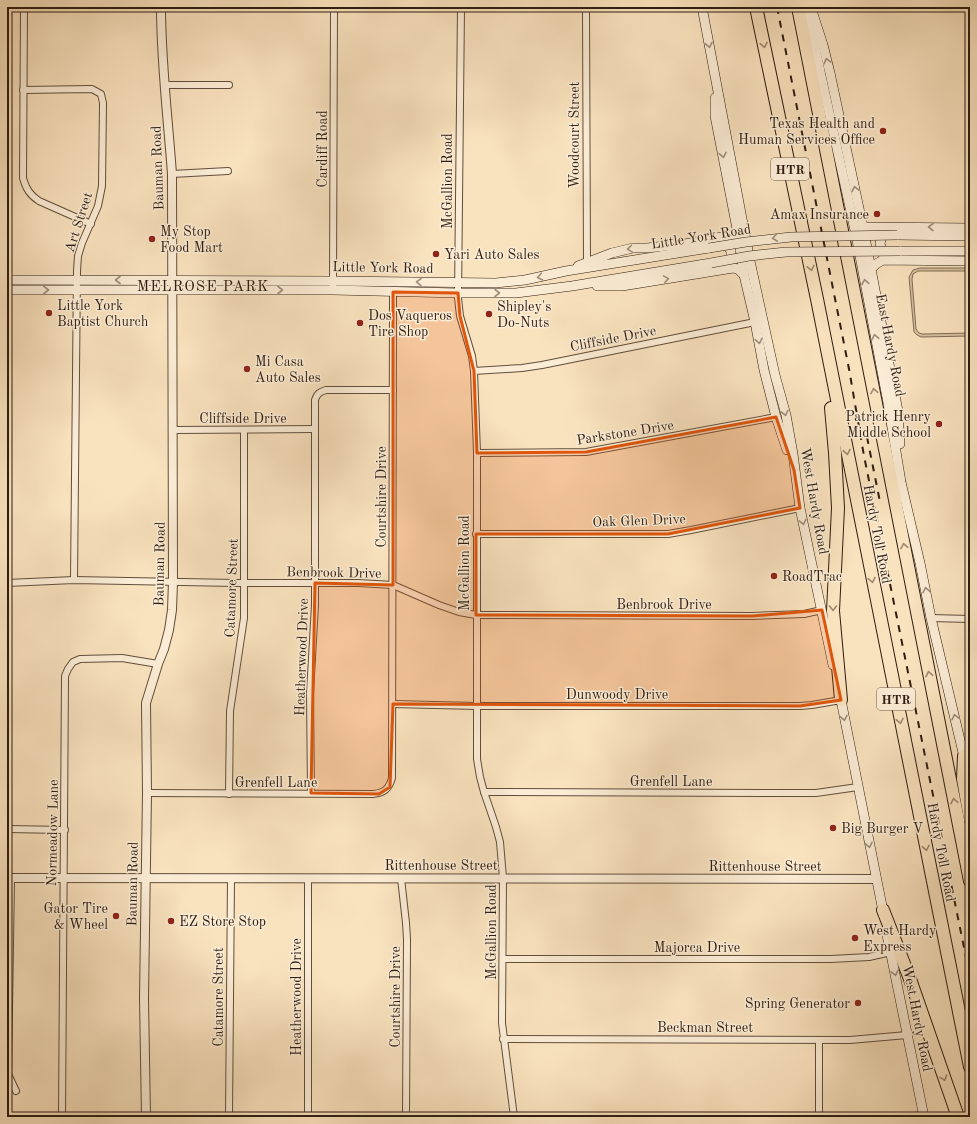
<svg xmlns="http://www.w3.org/2000/svg" width="977" height="1124" font-family="'Old Standard TT',serif">
  <rect width="100%" height="100%" fill="#f9e2be"/>
  <filter id="stains"><feTurbulence type="fractalNoise" baseFrequency=".005" numOctaves="4"/><feColorMatrix values="0 0 0 0 .2 0 0 0 0 .09 0 0 0 0 .02 0 0 0 .5 -.17"/></filter>
  <radialGradient id="worn" r=".72"><stop offset=".6" stop-color="#630" stop-opacity="0"/><stop offset="1" stop-color="#630" stop-opacity=".3"/></radialGradient>
  <polygon fill="#d6c0a0" stroke="#826e58" points="920,268 970,268 970,271 918,271 913,274 912,279 916,329 919,333 922,334 970,333 970,336 921,337 917,335 914,332 909,277 913,270"/>
  <g fill="none" stroke-linecap="round" stroke-linejoin="round">
    <g stroke="#614e3c" stroke-width="8">
      <g id="minor">
        <path d="M24 7 23 178C26 189 30 195 39 201L91 224"/>
        <polyline points="461,7 458,298 460,316 472,356 474,371 477,453 477,759 480,777 484,792 496,827 500,842 503,878 502,1023 514,1117"/>
        <polyline points="586,7 587,262"/>
        <polyline points="164,85 229,85"/>
        <polyline points="23,90 92,89 101,94 103,103 102,186 98,206 82,243 78,256 77,271 74,580"/>
        <polyline points="172,174 228,171"/>
        <polyline points="333,285 334,7"/>
        <polyline points="474,371 522,368 542,365 755,322"/>
        <polyline points="172,430 315,429"/>
        <polyline points="477,453 586,452 776,417"/>
        <polyline points="476,534 668,534 691,530 800,508"/>
        <polyline points="7,583 74,580 236,583 358,583 393,585 439,605 459,612 476,615 752,616 804,614 822,610"/>
        <polyline points="931,618 970,619"/>
        <polyline points="393,704 477,706 800,706 812,705 841,700"/>
        <polyline points="484,792 795,793 816,793 858,787"/>
        <path d="M147 793 373 794C384 793 389 789 392 778L393 292"/>
        <path d="M311 793 310 693 315 605V400C317 394 319 392 326 390H393"/>
        <polyline points="229,794 230,711 244,618 244,430"/>
        <polyline points="7,829 65,830"/>
        <polyline points="11,878 8,1074 16,1091"/>
        <polyline points="401,878 406,923 407,939 406,1117"/>
        <polyline points="503,959 831,959 869,957 891,952"/>
        <polyline points="503,1039 850,1040 907,1035"/>
        <polyline points="62,1117 65,676 68,669 73,662 80,659 122,658 158,664"/>
        <polyline points="229,1117 231,878"/>
        <polyline points="308,1117 308,878"/>
        <polyline points="819,1117 819,1040"/>
        <polyline points="906,1117 923,1115"/>
      </g>
    </g>
    <g stroke="#614e3c" stroke-width="10">
      <g id="tertiary">
        <polyline points="7,878 876,879"/>
        <path d="M146 1117 144 998 147 793 146 703 158 664 164 649 169 630 172 610 173 582 172 174C168 118 161 63 161 7"/>
      </g>
    </g>
    <g stroke="#2e1c10" stroke-width="10">
      <g id="secondary">
        <polyline points="702,7 750,261 775,375 786,415 793,454 800,508 833,665"/>
        <polyline points="806,7 856,235 888,403 901,482 920,563 931,618 970,782"/>
        <polyline points="813,14 823,45 830,73 863,227 898,411 900,444"/>
        <polyline points="715,98 715,116 738,234 744,275 755,322 764,370 776,417 787,450"/>
        <polyline points="863,227 970,228"/>
        <polyline points="883,230 880,244 883,254 886,256"/>
        <polyline points="897,235 970,236"/>
        <polyline points="722,241 725,242 731,251 731,264 729,266"/>
        <polyline points="900,251 970,251"/>
        <polyline points="578,266 612,253 633,248 647,248 685,244 738,234"/>
        <polyline points="871,269 876,264 883,260 970,261"/>
        <polyline points="7,280 333,281 496,283 525,280 566,271 709,248"/>
        <polyline points="597,286 622,286 733,268 738,269 744,275"/>
        <polyline points="7,290 333,290 458,293 516,293 572,286 711,263"/>
        <polyline points="840,695 884,916"/>
        <polyline points="886,930 924,1117"/>
      </g>
    </g>
    <g stroke="#2e1c10" stroke-width="14">
      <g id="motorway">
        <polyline points="756,7 817,299 970,1067"/>
        <polyline points="798,7 970,881"/>
        <polyline points="831,408 835,453 838,508 833,611 841,700"/>
        <polyline points="964,756 963,779 970,819"/>
        <polyline points="883,910 910,979 958,1117"/>
      </g>
    </g>
    <use href="#minor" stroke="#fbecd5" stroke-width="6"/>
    <use href="#tertiary" stroke="#fbecd5" stroke-width="8"/>
    <use href="#secondary" stroke="#fbecd5" stroke-width="9"/>
    <use href="#motorway" stroke="#f9e2be" stroke-width="12"/>
    <g stroke="#2e1c10" stroke-width="2" stroke-dasharray="7 7" stroke-linecap="butt">
      <polyline points="777,7 849,369 864,456 970,977"/>
      <polyline points="867,437 880,502"/>
    </g>
    <g stroke="#2e1c10" stroke-width="10" stroke-linecap="butt">
      <g id="secondary-bridge">
        <polyline points="709,248 746,242 791,237 897,235"/>
        <polyline points="711,263 749,256 786,252 900,251"/>
      </g>
    </g>
    <use href="#secondary-bridge" stroke="#fbecd5" stroke-width="9"/>
  </g>
  <defs><path id="oneway-chevron" d="M-2-3.5L2.5 0L-2 3.5" fill="none" stroke-width="1.6" stroke-linecap="round" stroke-linejoin="round"/></defs>
  <g stroke="#9f8e7c">
    <use href="#oneway-chevron" transform="translate(709 45) rotate(79)"/>
    <use href="#oneway-chevron" transform="translate(827 61) rotate(-104)"/>
    <use href="#oneway-chevron" transform="translate(723 155) rotate(79)"/>
    <use href="#oneway-chevron" transform="translate(855 189) rotate(-102)"/>
    <use href="#oneway-chevron" transform="translate(931 227) rotate(-179)"/>
    <use href="#oneway-chevron" transform="translate(775 238) rotate(173)"/>
    <use href="#oneway-chevron" transform="translate(630 249) rotate(171)"/>
    <use href="#oneway-chevron" transform="translate(540 277) rotate(169)"/>
    <use href="#oneway-chevron" transform="translate(666 279) rotate(-9)"/>
    <use href="#oneway-chevron" transform="translate(118 280) rotate(180)"/>
    <use href="#oneway-chevron" transform="translate(419 282) rotate(-179)"/>
    <use href="#oneway-chevron" transform="translate(865 282) rotate(-100)"/>
    <use href="#oneway-chevron" transform="translate(46 290)"/>
    <use href="#oneway-chevron" transform="translate(280 290)"/>
    <use href="#oneway-chevron" transform="translate(497 293)"/>
    <use href="#oneway-chevron" transform="translate(875 337) rotate(-101)"/>
    <use href="#oneway-chevron" transform="translate(759 341) rotate(79)"/>
    <use href="#oneway-chevron" transform="translate(785 413) rotate(77)"/>
    <use href="#oneway-chevron" transform="translate(803 522) rotate(77)"/>
    <use href="#oneway-chevron" transform="translate(926 590) rotate(-101)"/>
    <use href="#oneway-chevron" transform="translate(955 717) rotate(-103)"/>
    <use href="#oneway-chevron" transform="translate(844 718) rotate(79)"/>
    <use href="#oneway-chevron" transform="translate(869 845) rotate(79)"/>
    <use href="#oneway-chevron" transform="translate(895 973) rotate(78)"/>
  </g>
  <g stroke="#9e8970">
    <use href="#oneway-chevron" transform="translate(764 45) rotate(79)"/>
    <use href="#oneway-chevron" transform="translate(811 268) rotate(78)"/>
    <use href="#oneway-chevron" transform="translate(874 391) rotate(-101)"/>
    <use href="#oneway-chevron" transform="translate(847 452) rotate(79)"/>
    <use href="#oneway-chevron" transform="translate(904 546) rotate(-101)"/>
    <use href="#oneway-chevron" transform="translate(872 580) rotate(79)"/>
    <use href="#oneway-chevron" transform="translate(833 608) rotate(90)"/>
    <use href="#oneway-chevron" transform="translate(929 674) rotate(-101)"/>
    <use href="#oneway-chevron" transform="translate(900 721) rotate(79)"/>
    <use href="#oneway-chevron" transform="translate(954 801) rotate(-101)"/>
    <use href="#oneway-chevron" transform="translate(926 848) rotate(79)"/>
    <use href="#oneway-chevron" transform="translate(944 1078) rotate(70)"/>
  </g>
  <path fill="#df560c" fill-opacity="0.2" stroke="#df560c" stroke-width="3" stroke-linejoin="round" d="M393 292 458 293 460 316 474 371 477 453 586 452 776 417 794 470 800 508 668 534H476V615L752 616 822 610 841 700 800 706 393 704 390 787 379 794 311 793 315 583 393 585Z"/>
  <g fill="#8f2418" stroke="#fbecd5" stroke-width="1.5">
    <circle cx="883" cy="131" r="4"/>
    <circle cx="877" cy="214" r="4"/>
    <circle cx="152" cy="239" r="4"/>
    <circle cx="436" cy="254" r="4"/>
    <circle cx="49" cy="313" r="4"/>
    <circle cx="489" cy="314" r="4"/>
    <circle cx="360" cy="323" r="4"/>
    <circle cx="247" cy="369" r="4"/>
    <circle cx="939" cy="424" r="4"/>
    <circle cx="774" cy="576" r="4"/>
    <circle cx="833" cy="828" r="4"/>
    <circle cx="116" cy="916" r="4"/>
    <circle cx="171" cy="921" r="4"/>
    <circle cx="855" cy="938" r="4"/>
    <circle cx="858" cy="1003" r="4"/>
  </g>
  <g text-anchor="middle" stroke-width="3" stroke-linejoin="round" paint-order="stroke">
    <g fill="#fbecd5" stroke="#6c5a4b" stroke-width="1">
      <rect x="771" y="158" width="38" height="22" rx="3"/>
      <rect x="877" y="688" width="38" height="22" rx="3"/>
    </g>
    <g font-size="13" font-weight="bold" fill="#2e1c10">
      <text x="790" y="174">HTR</text>
      <text x="896" y="704">HTR</text>
    </g>
    <g font-size="14" fill="#2e1c10" stroke="#fbecd5" text-anchor="start">
      <text x="875" y="128" text-anchor="end">Texas Health and<tspan x="875" dy="16">Human Services Office</tspan></text>
      <text x="869" y="219" text-anchor="end">Amax Insurance</text>
      <text x="160" y="236">My Stop<tspan x="160" dy="16">Food Mart</tspan></text>
      <text x="444" y="259">Yari Auto Sales</text>
      <text x="57" y="310">Little York<tspan x="57" dy="16">Baptist Church</tspan></text>
      <text x="497" y="311">Shipley's<tspan x="497" dy="16">Do-Nuts</tspan></text>
      <text x="368" y="320">Dos Vaqueros<tspan x="368" dy="16">Tire Shop</tspan></text>
      <text x="255" y="366">Mi Casa<tspan x="255" dy="16">Auto Sales</tspan></text>
      <text x="931" y="421" text-anchor="end">Patrick Henry<tspan x="931" dy="16">Middle School</tspan></text>
      <text x="782" y="581">RoadTrac</text>
      <text x="841" y="833">Big Burger V</text>
      <text x="108" y="913" text-anchor="end">Gator Tire<tspan x="108" dy="16">&amp; Wheel</tspan></text>
      <text x="179" y="926">EZ Store Stop</text>
      <text x="863" y="935">West Hardy<tspan x="863" dy="16">Express</tspan></text>
      <text x="850" y="1008" text-anchor="end">Spring Generator</text>
    </g>
    <g font-size="14" fill="#2e1c10" stroke="#fbecd5">
      <text transform="translate(574 135) rotate(-90)" y="5">Woodcourt Street</text>
      <text transform="translate(322 149) rotate(-90)" y="5">Cardiff Road</text>
      <text transform="translate(157 168) rotate(-92)" y="5">Bauman Road</text>
      <text transform="translate(447 181) rotate(-90)" y="5">McGallion Road</text>
      <text transform="translate(78 222) rotate(-72)" y="5">Art Street</text>
      <text transform="translate(701 236) rotate(-9)" y="5">Little York Road</text>
      <text transform="translate(383 267) rotate(1)" y="5">Little York Road</text>
      <text transform="translate(613 338) rotate(-11)" y="5">Cliffside Drive</text>
      <text transform="translate(891 345) rotate(79)" y="5">East Hardy Road</text>
      <text x="243" y="423">Cliffside Drive</text>
      <text transform="translate(625 432) rotate(-9)" y="5">Parkstone Drive</text>
      <text transform="translate(381 497) rotate(-90)" y="5">Courtshire Drive</text>
      <text transform="translate(815 501) rotate(80)" y="5">West Hardy Road</text>
      <text transform="translate(639 520) rotate(-2)" y="5">Oak Glen Drive</text>
      <text transform="translate(878 534) rotate(79)" y="5">Hardy Toll Road</text>
      <text transform="translate(464 563) rotate(-90)" y="5">McGallion Road</text>
      <text transform="translate(159 564) rotate(-89)" y="5">Bauman Road</text>
      <text transform="translate(334 572) rotate(1)" y="5">Benbrook Drive</text>
      <text transform="translate(231 588) rotate(-88)" y="5">Catamore Street</text>
      <text x="664" y="609">Benbrook Drive</text>
      <text transform="translate(301 657) rotate(-88)" y="5">Heatherwood Drive</text>
      <text x="617" y="699">Dunwoody Drive</text>
      <text x="671" y="786">Grenfell Lane</text>
      <text x="276" y="787">Grenfell Lane</text>
      <text transform="translate(52 833) rotate(-89)" y="5">Normeadow Lane</text>
      <text transform="translate(942 852) rotate(79)" y="5">Hardy Toll Road</text>
      <text x="441" y="870">Rittenhouse Street</text>
      <text x="765" y="871">Rittenhouse Street</text>
      <text transform="translate(132 884) rotate(-89)" y="5">Bauman Road</text>
      <text transform="translate(491 932) rotate(-90)" y="5">McGallion Road</text>
      <text x="697" y="952">Majorca Drive</text>
      <text transform="translate(218 997) rotate(-90)" y="5">Catamore Street</text>
      <text transform="translate(296 997) rotate(-90)" y="5">Heatherwood Drive</text>
      <text transform="translate(395 997) rotate(-90)" y="5">Courtshire Drive</text>
      <text transform="translate(918 1018) rotate(79)" y="5">West Hardy Road</text>
      <text x="705" y="1032">Beckman Street</text>
    </g>
    <g font-size="15" letter-spacing="1" fill="#2e1c10" stroke="#fbecd5">
      <text x="203" y="291">MELROSE PARK</text>
    </g>
  </g>
  <rect width="977" height="1124" fill="none" stroke="#f9e2be" stroke-width="24"/>
  <rect x="8" y="8" width="961" height="1108" fill="none" stroke="#2e1c10" stroke-width="2"/>
  <rect x="12" y="12" width="953" height="1100" fill="none" stroke="#2e1c10"/>
  <rect width="100%" height="100%" filter="url(#stains)"/>
  <rect width="100%" height="100%" fill="url(#worn)"/>
</svg>
